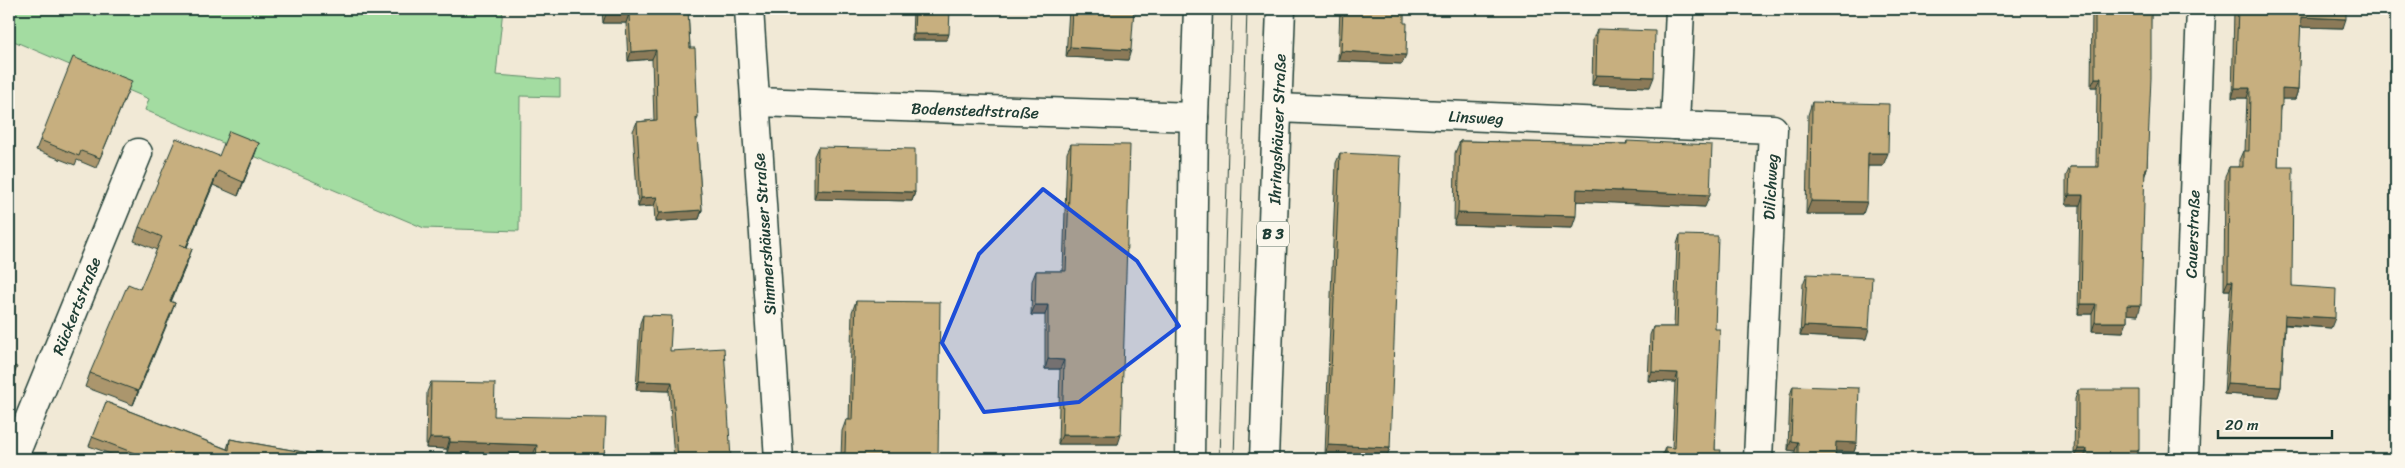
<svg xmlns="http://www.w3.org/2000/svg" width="2405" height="468" font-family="Sriracha,sans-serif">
  <rect width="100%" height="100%" fill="#f1e9d6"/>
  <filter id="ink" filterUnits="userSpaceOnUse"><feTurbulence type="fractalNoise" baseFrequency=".02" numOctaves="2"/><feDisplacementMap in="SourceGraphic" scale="10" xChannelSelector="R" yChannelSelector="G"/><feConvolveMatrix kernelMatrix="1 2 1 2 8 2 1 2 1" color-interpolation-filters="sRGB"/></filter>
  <g filter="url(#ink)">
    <polygon fill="#a3dca1" stroke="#618c6a" points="9,9 503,9 496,75 560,80 560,97 520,96 519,231 424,228 145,110 149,99 9,39"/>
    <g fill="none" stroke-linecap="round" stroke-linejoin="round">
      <g stroke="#1f3d34" stroke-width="31">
        <g id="street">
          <polyline points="749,9 779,459"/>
          <polyline points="1680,9 1675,125 1773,129 1758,459"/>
          <polyline points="755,102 1194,117"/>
          <polyline points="1278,108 1675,125"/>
          <polyline points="13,459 138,153"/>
          <polyline points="2184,459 2201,9"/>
        </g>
      </g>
      <g stroke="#1f3d34" stroke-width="31">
        <g id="primary">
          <polyline points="1190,459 1194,117 1198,9"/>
          <polyline points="1264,459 1281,9"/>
        </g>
      </g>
      <use href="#street" stroke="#fbf7ec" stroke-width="28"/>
      <use href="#primary" stroke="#fbf7ec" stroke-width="28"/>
      <g stroke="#1f3d34" stroke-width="1">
        <polyline points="1219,459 1232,9"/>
        <polyline points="1234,459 1247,9"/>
      </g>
    </g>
    <g fill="#ab966d" stroke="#1f3d34">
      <polygon points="602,9 688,9 690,48 698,118 696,122 702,210 699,219 655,222 654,206 638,207 633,131 637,122 654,120 652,59 628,61 626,23 603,23"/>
      <polygon points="913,9 950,9 947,40 912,40"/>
      <polygon points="1069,9 1134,9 1128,60 1066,57"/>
      <polygon points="1340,9 1404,9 1402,64 1338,61"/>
      <polygon points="2092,9 2151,9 2147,168 2144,177 2138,315 2127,314 2127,322 2123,332 2092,331 2092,314 2078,314 2080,205 2066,205 2066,176 2070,167 2096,167 2097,87 2091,87"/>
      <polygon points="2234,9 2346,9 2343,28 2300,27 2298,90 2295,99 2282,99 2279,114 2278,167 2292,286 2331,328 2285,325 2281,387 2278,397 2224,394 2230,290 2224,290 2225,176 2229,167 2239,167 2239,160 2243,151 2245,151 2247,98 2232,98"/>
      <polygon points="1597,29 1650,87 1592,85 1593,39"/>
      <polygon points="128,91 96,168 77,160 75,165 36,150 40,140"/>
      <polygon points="1812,102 1883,166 1868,166 1863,214 1806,214 1808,115"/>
      <polygon points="1460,141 1626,144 1627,141 1705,207 1577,201 1572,228 1454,225 1455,153"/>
      <polygon points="259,143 238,196 213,185 187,247 187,263 171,302 175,303 133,405 85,387 90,373 140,289 157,250 134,241 139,227 219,156"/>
      <polygon points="1071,144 1118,444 1058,444 1060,369 1045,369 1045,315 1031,315 1032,281 1036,271 1063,271 1067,153"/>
      <polygon points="818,147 915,192 912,201 814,199 814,156"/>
      <polygon points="1340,153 1390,448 1386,458 1325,455 1336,163"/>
      <polygon points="1680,235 1715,329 1715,450 1720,459 1662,459 1662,456 1665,447 1672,448 1675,382 1648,381 1650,335 1653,327 1674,327 1677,244"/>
      <polygon points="1807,274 1866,339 1800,336 1803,284"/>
      <polygon points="856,301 938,459 840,459 841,456 842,431 846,420 849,420 852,312"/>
      <polygon points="643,315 670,351 731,459 674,459 669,391 636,390 640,323"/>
      <polygon points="431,382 494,416 604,459 533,459 533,455 447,453 447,449 426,448 427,392"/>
      <polygon points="1793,386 1857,443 1854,452 1835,452 1835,459 1795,459 1795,451 1788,450 1790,395"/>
      <polygon points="2078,390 2135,459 2084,459 2084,458 2074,458 2075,399"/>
      <polygon points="106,402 227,449 230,439 342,459 124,459 89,446"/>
    </g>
    <g fill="#8b7a59" stroke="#1f3d34">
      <polygon points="801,9 891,9 889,12 801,10"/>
      <rect x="1716" y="9" width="66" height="1"/>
      <polygon points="606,14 629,14 626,23 603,23"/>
      <polygon points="2301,17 2346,19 2343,28 2297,27"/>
      <polygon points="914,34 949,34 947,40 912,40"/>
      <polygon points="1070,47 1131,50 1128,60 1066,57"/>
      <polygon points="656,50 652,59 628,61 631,52"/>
      <polygon points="1341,51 1406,55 1402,64 1338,61"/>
      <polygon points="1596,75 1654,77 1650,87 1592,85"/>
      <polygon points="2095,78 2101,78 2097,87 2091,87"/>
      <polygon points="2235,88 2250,88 2247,98 2232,98"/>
      <polygon points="2282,89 2298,90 2295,99 2279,99"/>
      <polygon points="259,143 254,157 238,196 243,182"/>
      <polygon points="1868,153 1888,153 1883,166 1863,166"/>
      <polygon points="2145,168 2147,168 2144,178"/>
      <polygon points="218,171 213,185 181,261 186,247"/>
      <polygon points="1577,189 1710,195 1705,207 1572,201"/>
      <polygon points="817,190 915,192 912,201 814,199"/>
      <polygon points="2069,195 2083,195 2080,205 2066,205"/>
      <polygon points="657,197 654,206 638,207 641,198"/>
      <polygon points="1811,201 1867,202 1863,214 1806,214"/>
      <polygon points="702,210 699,219 655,222 659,213"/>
      <polygon points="1458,213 1576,216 1572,228 1454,225"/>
      <polygon points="192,249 187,263 165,315 170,301"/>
      <polygon points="2228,281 2233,281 2230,290 2224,290"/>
      <polygon points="175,303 170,317 133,405 138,391"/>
      <polygon points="2081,304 2096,304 2092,314 2078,314"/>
      <polygon points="1035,305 1048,305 1045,315 1031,315"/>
      <polygon points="2127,305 2141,305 2138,315 2124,314"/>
      <polygon points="2285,315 2335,318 2331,328 2282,324"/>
      <polygon points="2095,322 2127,322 2123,332 2092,331"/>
      <polygon points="1804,326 1869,329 1866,339 1800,336"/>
      <polygon points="1048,359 1064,360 1060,369 1045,369"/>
      <polygon points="1652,372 1678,373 1675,382 1648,381"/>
      <polygon points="639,381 672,382 669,391 636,390"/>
      <polygon points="2227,384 2281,387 2278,397 2224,394"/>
      <polygon points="1062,435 1121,435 1118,444 1058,444"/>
      <polygon points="430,438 450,438 447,449 426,448"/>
      <polygon points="1791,441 1798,442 1795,451 1788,450"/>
      <polygon points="450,442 537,445 533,455 447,453"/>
      <polygon points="1836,442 1857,443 1854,452 1832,451"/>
      <polygon points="1328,445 1390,448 1386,458 1325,455"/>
      <polygon points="2078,449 2087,449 2084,458 2074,458"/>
      <polygon points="2129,450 2139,450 2135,459 2126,459"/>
    </g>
    <g fill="#c7af7f" stroke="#1f3d34">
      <polygon points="606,9 688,9 690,48 695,48 698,118 696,118 702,210 659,213 657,197 641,198 637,122 657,120 656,50 631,52 629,14 606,14"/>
      <polygon points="915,9 950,9 949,34 914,34"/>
      <polygon points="1072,9 1134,9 1131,50 1070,47"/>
      <polygon points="1343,9 1404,9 1404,23 1407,23 1406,55 1341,51"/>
      <polygon points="2095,9 2151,9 2151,78 2147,168 2145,168 2141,305 2127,305 2127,322 2095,322 2096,304 2081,304 2083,195 2069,195 2070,167 2099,167 2101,78 2095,78"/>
      <polygon points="2238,9 2346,9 2346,19 2301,17 2298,90 2282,89 2282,106 2280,106 2278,167 2293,167 2292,286 2336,289 2335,318 2285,315 2281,387 2227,384 2233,281 2228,281 2229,167 2243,167 2243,151 2249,151 2250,88 2235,88"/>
      <polygon points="1597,29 1655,31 1654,77 1596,75"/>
      <polygon points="73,57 132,81 100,158 81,151 79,156 40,140"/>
      <polygon points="1812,102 1889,104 1888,153 1868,153 1867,202 1811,201"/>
      <polygon points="229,131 259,143 243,182 218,171 186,247 179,244 192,249 170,301 175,303 138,391 90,373 128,284 140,289 162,237 139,227 176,138 219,156"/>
      <polygon points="1460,141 1627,144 1627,141 1712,145 1710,195 1577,189 1576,216 1458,213"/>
      <polygon points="1071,144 1130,145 1121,435 1062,435 1064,360 1048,359 1048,305 1035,305 1036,271 1066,271"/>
      <polygon points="818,147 915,149 915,192 817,190"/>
      <polygon points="1340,153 1401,156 1390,448 1328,445"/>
      <polygon points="1680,235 1718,236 1715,329 1720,329 1715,450 1721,450 1720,459 1665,459 1665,447 1675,448 1678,373 1652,372 1653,327 1677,327"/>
      <polygon points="1807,274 1872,277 1869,329 1804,326"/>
      <polygon points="856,301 940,302 938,459 843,459 843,453 845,453 846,420 852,420"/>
      <polygon points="643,315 672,316 670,351 724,348 731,459 678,459 672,382 639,381"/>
      <polygon points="9,364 17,367 9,387"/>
      <polygon points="431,382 495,383 494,416 606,418 604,459 536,459 537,445 450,442 450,438 430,438"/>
      <polygon points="1793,386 1859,388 1857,443 1836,442 1835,459 1798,459 1798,442 1791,441"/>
      <polygon points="2078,390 2139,390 2139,450 2129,450 2129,459 2087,459 2087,449 2078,449"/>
      <polygon points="106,402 229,450 230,439 342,459 150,459 92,437"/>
    </g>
  </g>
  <path fill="#1d4ed8" fill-opacity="0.2" stroke="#1d4ed8" stroke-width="4" stroke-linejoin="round" d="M1043 189 1137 261 1179 326 1079 402 984 412 942 343 979 254Z"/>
  <g text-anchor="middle" stroke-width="4" stroke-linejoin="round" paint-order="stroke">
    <rect fill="#fbf7ec" stroke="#61756b" stroke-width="1" x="1257" y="221.5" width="32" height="25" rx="4"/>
    <g font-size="15" font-weight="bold" fill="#1f3d34">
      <text x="1273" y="239">B 3</text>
    </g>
    <g font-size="16" fill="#1f3d34" stroke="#fbf7ec">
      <text transform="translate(975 110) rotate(2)" y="6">Bodenstedtstraße</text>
      <text transform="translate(1476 117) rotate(3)" y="6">Linsweg</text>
      <text transform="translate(1277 129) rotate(-88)" y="6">Ihringshäuser Straße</text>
      <text transform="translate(1770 187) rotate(-87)" y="6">Dilichweg</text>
      <text transform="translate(764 234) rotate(-94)" y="6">Simmershäuser Straße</text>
      <text transform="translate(2192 234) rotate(-88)" y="6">Cauerstraße</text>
      <text transform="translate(76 306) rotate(-68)" y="6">Rückertstraße</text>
    </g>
  </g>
  <rect width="2405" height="468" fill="none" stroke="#fbf7ec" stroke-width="30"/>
  <rect x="15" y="15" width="2375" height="438" fill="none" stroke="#1f3d34" stroke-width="2" filter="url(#ink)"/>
  <path d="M2218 430v8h114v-8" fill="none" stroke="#1f3d34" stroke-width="2.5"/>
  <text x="2225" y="430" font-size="15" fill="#1f3d34" stroke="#fbf7ec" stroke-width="4" paint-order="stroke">20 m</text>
</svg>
